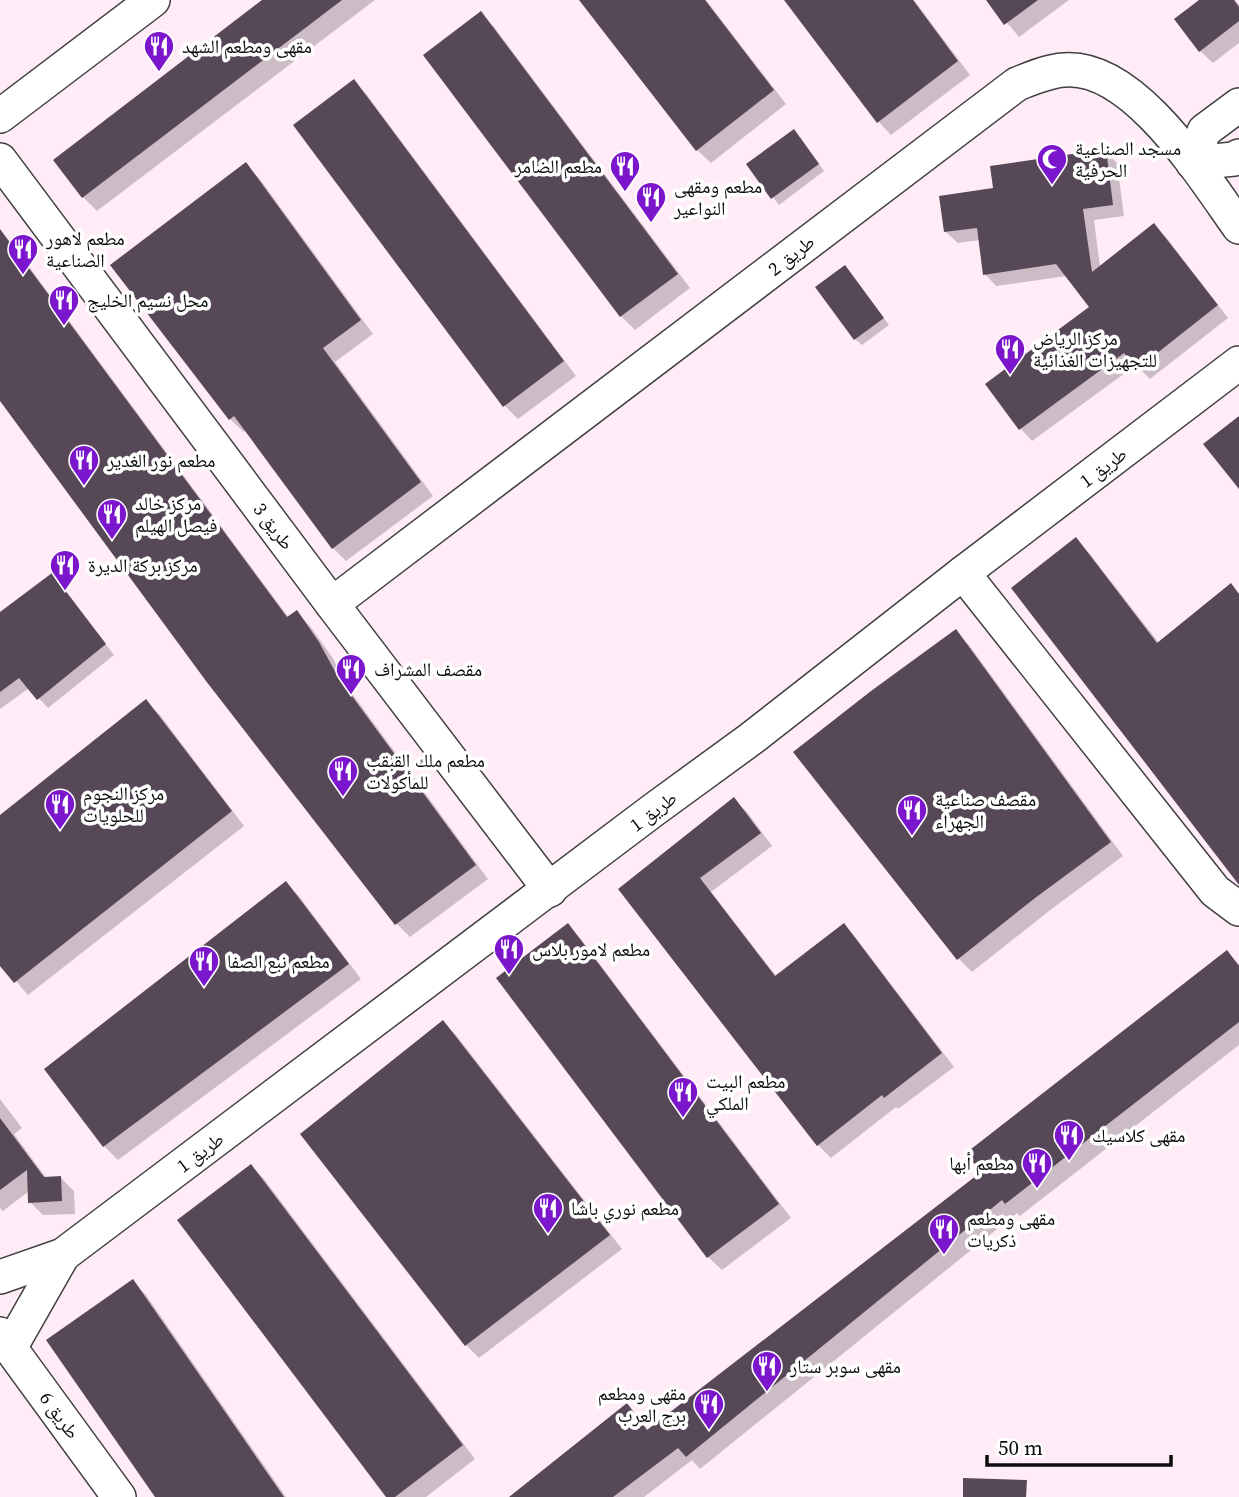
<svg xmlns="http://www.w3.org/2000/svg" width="1239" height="1497" font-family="'Source Serif 4','Noto Naskh Arabic',serif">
  <rect width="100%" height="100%" fill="#ffecf7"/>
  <g fill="#0003">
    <polygon points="266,0 375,0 97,211 83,197 55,160"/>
    <polygon points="582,0 706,0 786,104 711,163 697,150"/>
    <polygon points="786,0 914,0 970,75 891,135 878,121"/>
    <polygon points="988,0 1069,0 1019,37"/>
    <polygon points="1201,0 1235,0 1239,5 1239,43 1213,63 1200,51"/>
    <polygon points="480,13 494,27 690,288 635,330 621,316 425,55"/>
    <polygon points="353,82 367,95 576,376 518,419 505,406 296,125"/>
    <polygon points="800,137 824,171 779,205 748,165"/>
    <polygon points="1105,151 1117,163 1124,216 1094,220 1100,267 1154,226 1166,237 1228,318 1150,379 1136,365 1032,441 1021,429 988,384 1091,308 1067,276 996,286 985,274 980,240 958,243 946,232 995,190"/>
    <polygon points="246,165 259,178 373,334 335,362 433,496 346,561 333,548 246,430 244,432 230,419"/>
    <polygon points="3,236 16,249 289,618 296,612 310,626 332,657 351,692 488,879 410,937 397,924 207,680 0,399 0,238"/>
    <polygon points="851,274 889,325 862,345 855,339"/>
    <polygon points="1076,540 1089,553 1159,643 1231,586 1239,594 1239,882"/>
    <polygon points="52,575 114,655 48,708 29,688 0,709 0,615"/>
    <polygon points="956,632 969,645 1123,856 1049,911 972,972 959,959"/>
    <polygon points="146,702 160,715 244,826 28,995 0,963 0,818"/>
    <polygon points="734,800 747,812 772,846 711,892 777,977 844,925 856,938 954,1067 898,1109 896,1107 831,1158 818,1145 621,889"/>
    <polygon points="286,883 299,896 361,979 118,1160 104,1146 46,1069"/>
    <polygon points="568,926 581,939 791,1218 722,1270 708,1257 499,978"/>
    <polygon points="1227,952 1239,964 1239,1045 1020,1216 1017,1213 700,1469 692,1460 644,1497 512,1497 626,1406 649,1431 984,1173"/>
    <polygon points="443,1022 456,1035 622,1249 479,1358 466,1345"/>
    <polygon points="0,1099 22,1128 14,1134 47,1179 61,1178 74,1191 75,1214 43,1215 30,1202 29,1191 3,1211 0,1208"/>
    <polygon points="251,1166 264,1179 475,1459 426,1497 388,1497"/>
    <polygon points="132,1281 146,1295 286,1497 157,1497"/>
  </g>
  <g fill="#564857">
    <polygon points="262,0 342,0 82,198 53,160"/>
    <polygon points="579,0 705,0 774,90 696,151"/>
    <polygon points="784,0 913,0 958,61 877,123"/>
    <polygon points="986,0 1038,0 1004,25"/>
    <polygon points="1199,0 1234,0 1239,7 1239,21 1199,52 1174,19"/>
    <polygon points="481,11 678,274 620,317 423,55"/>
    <polygon points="354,79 564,361 503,407 293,125"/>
    <polygon points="794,129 819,164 771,199 746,164"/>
    <polygon points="1106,149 1113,205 1083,209 1092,272 1154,223 1218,305 1137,369 1124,353 1019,430 985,384 1089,307 1056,264 983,275 977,228 944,232 939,196 993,188 990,166"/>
    <polygon points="246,162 361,320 323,348 421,482 332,549 234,416 229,420 110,265"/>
    <polygon points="0,229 287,617 297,610 319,642 338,677 476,865 395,925 206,681 0,401"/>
    <polygon points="845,265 884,318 854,340 815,287"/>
    <polygon points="1239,416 1239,489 1203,444"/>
    <polygon points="1076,537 1157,643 1231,583 1239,594 1239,885 1011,588"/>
    <polygon points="52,573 106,644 37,700 19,678 0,692 0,612"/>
    <polygon points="956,629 1111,842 1035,898 957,960 793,752 871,691"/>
    <polygon points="146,699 232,811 14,983 0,966 0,815"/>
    <polygon points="734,797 761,833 700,878 775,976 844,923 942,1053 884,1098 882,1095 817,1146 618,889"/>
    <polygon points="286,881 349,964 103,1147 44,1069"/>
    <polygon points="568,923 779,1204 707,1258 496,978"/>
    <polygon points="1227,950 1239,966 1239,1022 1005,1204 1002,1200 686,1457 678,1448 613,1497 509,1497 627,1403 647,1430 981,1172 966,1153"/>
    <polygon points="443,1020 610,1235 465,1346 300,1134"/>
    <polygon points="0,1118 44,1177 61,1176 62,1201 28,1203 27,1170 0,1190"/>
    <polygon points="251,1164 463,1445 395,1497 386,1497 177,1220"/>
    <polygon points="133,1279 284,1497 155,1497 46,1340"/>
    <polygon points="963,1478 1027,1480 1026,1497 963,1497"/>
  </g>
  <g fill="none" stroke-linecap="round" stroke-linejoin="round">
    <g stroke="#404040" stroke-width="36">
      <g id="minor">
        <polyline points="0,116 153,0"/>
        <polyline points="0,160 332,604 550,890"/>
        <polyline points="1193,163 1204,131 1239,105"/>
        <polyline points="1193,163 1234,159 1239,156"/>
        <polyline points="963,573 1215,891 1239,909"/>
        <path d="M332 604 1017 84C1032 78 1048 71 1064 70 1134 64 1203 177 1239 227"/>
        <polyline points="0,1277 63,1255 652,811 752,738 963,573 1239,363"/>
        <polyline points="0,1334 119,1497"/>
        <polyline points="10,1348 63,1255"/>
      </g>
    </g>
    <use href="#minor" stroke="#fff" stroke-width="33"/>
  </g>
  <defs>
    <g id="restaurant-pin" transform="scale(1.575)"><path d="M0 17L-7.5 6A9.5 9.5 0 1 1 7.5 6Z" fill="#7b16cc" stroke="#fff"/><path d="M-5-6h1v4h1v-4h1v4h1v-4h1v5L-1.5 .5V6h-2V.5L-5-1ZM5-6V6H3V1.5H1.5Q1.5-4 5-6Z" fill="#fff"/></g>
    <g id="mosque-pin" transform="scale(1.575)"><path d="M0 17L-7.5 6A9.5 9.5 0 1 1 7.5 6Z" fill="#7b16cc" stroke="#fff"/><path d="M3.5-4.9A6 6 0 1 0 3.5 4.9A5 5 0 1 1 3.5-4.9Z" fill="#fff"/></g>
  </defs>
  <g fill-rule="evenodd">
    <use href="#restaurant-pin" x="159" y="46"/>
    <use href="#mosque-pin" x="1052" y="159"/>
    <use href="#restaurant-pin" x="625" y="166"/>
    <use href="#restaurant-pin" x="651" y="197"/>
    <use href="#restaurant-pin" x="23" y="249"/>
    <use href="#restaurant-pin" x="64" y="300"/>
    <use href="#restaurant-pin" x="1010" y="349"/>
    <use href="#restaurant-pin" x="84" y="460"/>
    <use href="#restaurant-pin" x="112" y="514"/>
    <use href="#restaurant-pin" x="65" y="565"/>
    <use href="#restaurant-pin" x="351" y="669"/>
    <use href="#restaurant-pin" x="343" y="771"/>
    <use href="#restaurant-pin" x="60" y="804"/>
    <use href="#restaurant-pin" x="912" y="810"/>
    <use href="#restaurant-pin" x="509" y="949"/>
    <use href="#restaurant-pin" x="204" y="961"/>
    <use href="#restaurant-pin" x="683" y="1092"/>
    <use href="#restaurant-pin" x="1069" y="1135"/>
    <use href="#restaurant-pin" x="1037" y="1163"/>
    <use href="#restaurant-pin" x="548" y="1208"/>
    <use href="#restaurant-pin" x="944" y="1229"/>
    <use href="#restaurant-pin" x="767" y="1366"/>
    <use href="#restaurant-pin" x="709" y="1404"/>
  </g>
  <g text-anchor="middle" stroke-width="7" stroke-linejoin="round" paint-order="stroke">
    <g font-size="19" fill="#0d0d0d" stroke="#fff" text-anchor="start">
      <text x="182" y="53">مقهى ومطعم الشهد</text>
      <text x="1075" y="155">مسجد الصناعية<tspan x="1075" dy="22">الحرفية</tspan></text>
      <text x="602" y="173" text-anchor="end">مطعم الضامر</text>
      <text x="674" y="193">مطعم ومقهى<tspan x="674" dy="22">النواعير</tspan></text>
      <text x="46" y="245">مطعم لاهور<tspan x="46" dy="22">الصناعية</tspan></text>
      <text x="87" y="307">محل نسيم الخليج</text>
      <text x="1033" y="345">مركز الرياض<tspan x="1033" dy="22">للتجهيزات الغذائية</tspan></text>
      <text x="107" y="467">مطعم نور الغدير</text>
      <text x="135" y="510">مركز خالد<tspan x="135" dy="22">فيصل الهيلم</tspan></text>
      <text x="88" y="572">مركز بركة الديرة</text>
      <text x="374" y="676">مقصف المشراف</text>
      <text x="366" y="767">مطعم ملك القبقب<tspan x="366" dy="22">للمأكولات</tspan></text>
      <text x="83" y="800">مركز النجوم<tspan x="83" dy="22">للحلويات</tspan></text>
      <text x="935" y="806">مقصف صناعية<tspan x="935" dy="22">الجهراء</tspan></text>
      <text x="532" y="956">مطعم لامور بلاس</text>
      <text x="227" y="968">مطعم نبع الصفا</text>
      <text x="706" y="1088">مطعم البيت<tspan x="706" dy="22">الملكي</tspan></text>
      <text x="1092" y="1142">مقهى كلاسيك</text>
      <text x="1014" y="1170" text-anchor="end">مطعم أبها</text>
      <text x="571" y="1215">مطعم نوري باشا</text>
      <text x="967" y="1225">مقهى ومطعم<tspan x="967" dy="22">ذكريات</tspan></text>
      <text x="790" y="1373">مقهى سوبر ستار</text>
      <text x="686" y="1400" text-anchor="end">مقهى ومطعم<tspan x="686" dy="22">برج العرب</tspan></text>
    </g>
    <g font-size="19" fill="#0d0d0d" stroke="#fff">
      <text transform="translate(791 255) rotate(-38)" y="7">طريق 2</text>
      <text transform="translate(1103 467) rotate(-37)" y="7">طريق 1</text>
      <text transform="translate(274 526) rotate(53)" y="7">طريق 3</text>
      <text transform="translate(653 811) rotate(-37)" y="7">طريق 1</text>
      <text transform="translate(200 1152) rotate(-37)" y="7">طريق 1</text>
      <text transform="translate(60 1415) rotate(54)" y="7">طريق 6</text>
    </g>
  </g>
  <path d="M987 1455v10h184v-10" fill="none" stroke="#0d0d0d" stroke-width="3.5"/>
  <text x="998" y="1455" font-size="21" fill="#0d0d0d" stroke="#ffffff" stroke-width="5" paint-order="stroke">50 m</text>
</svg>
